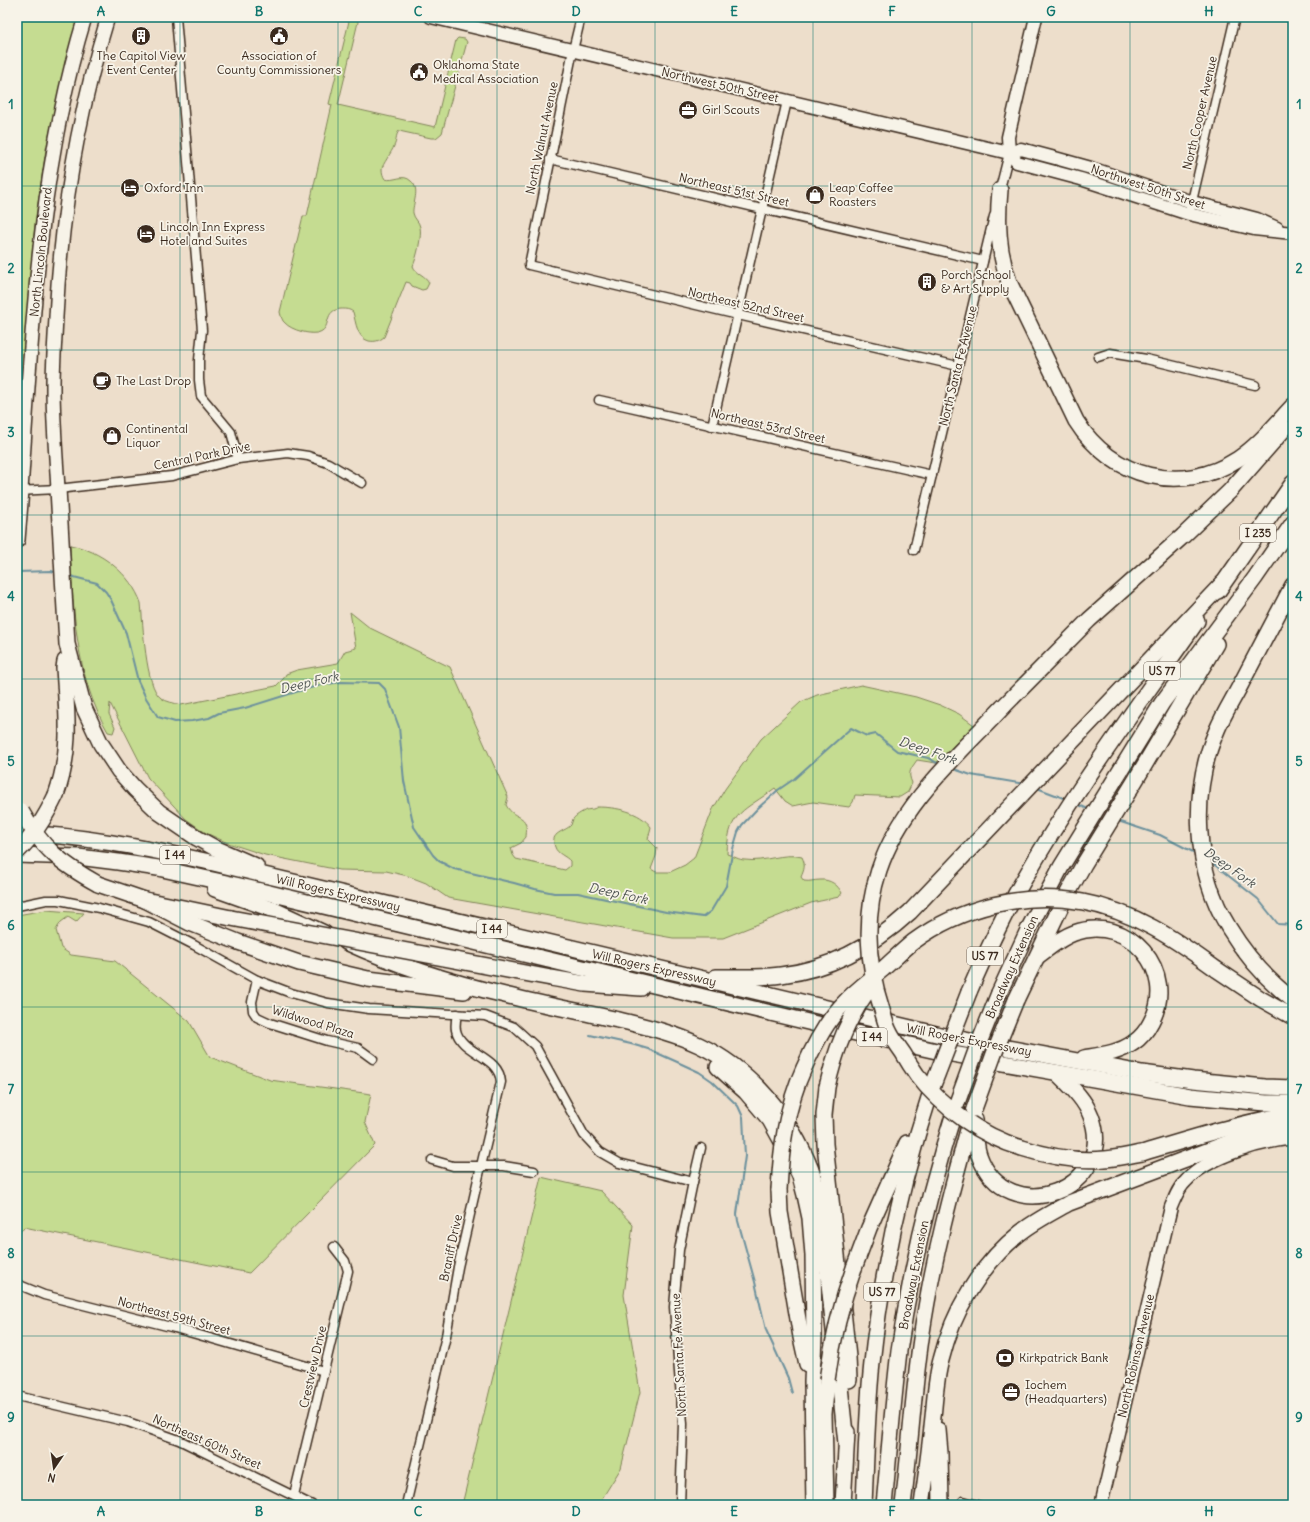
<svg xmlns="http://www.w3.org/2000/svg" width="1310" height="1522" font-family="Delius,sans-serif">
  <rect width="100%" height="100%" fill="#eddecb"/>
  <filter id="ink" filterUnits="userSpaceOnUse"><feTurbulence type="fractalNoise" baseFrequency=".025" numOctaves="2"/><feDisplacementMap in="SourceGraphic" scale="8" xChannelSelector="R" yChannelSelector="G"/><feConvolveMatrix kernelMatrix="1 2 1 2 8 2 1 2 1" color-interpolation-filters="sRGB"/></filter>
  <g filter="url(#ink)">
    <g fill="#c5dc91" stroke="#808358">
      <polygon points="17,17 78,17 69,48 46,149 35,223 17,422"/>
      <path d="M350 17H357L358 22 338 105 435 127 456 40 458 38 465 39 467 42 442 133 436 138H431L399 131C395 136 397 141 394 146 392 152 382 165 382 169 382 173 383 176 385 179 394 182 403 173 411 181 421 189 412 204 413 213 414 219 419 221 420 227 422 236 417 257 413 266 416 274 426 275 429 283L426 289 422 290 412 286 410 283 406 282 384 337C379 341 375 342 369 341 357 338 356 323 353 312 349 309 346 309 341 309 323 310 332 327 320 332 312 336 291 330 285 323 282 321 281 316 280 312L303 216H307L332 105 329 104Z"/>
      <path d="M70 545C100 550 131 574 141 603 143 622 145 687 161 698 166 702 175 703 181 705L276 686 284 678 286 674 297 670 338 663 345 651 356 648 350 612 370 628 450 667 508 797 506 805C515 822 529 811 526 837L521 843 511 848 513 855 516 859 565 870 570 866V861C566 856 557 854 555 847 549 832 565 832 571 825 572 823 572 821 573 819 575 816 582 812 586 810 590 809 593 810 597 807 615 807 640 811 651 827L648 839 657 848 656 856 651 869 656 872H670L685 865 694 858 713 809 725 789 761 739 801 702 817 695 861 685 916 697 940 705 959 714 974 725 936 763 917 760C911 769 907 772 912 783L908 792 900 797 855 795 853 802 849 807 813 802 793 806 785 801 775 788C745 811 728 811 727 854 733 856 739 860 745 860 764 863 783 852 802 857 806 865 804 870 801 877L804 881C810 882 814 880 820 880 830 879 838 885 842 893L839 897 811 903 723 938H673L448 898 426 883 408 876 386 871 339 870 265 855 228 843 206 833 186 819 148 778 110 703 109 714 115 727 113 733 108 732C75 676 73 608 70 545Z"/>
      <polygon points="46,910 84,913 76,922 68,917 61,922 56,930 61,948 71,955 115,961 189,1021 210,1057 270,1080 371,1094 365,1122 375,1145 249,1273 24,1227 17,1235 17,915"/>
      <polygon points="541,1177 601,1191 633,1225 624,1295 640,1392 621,1468 598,1505 462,1505"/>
    </g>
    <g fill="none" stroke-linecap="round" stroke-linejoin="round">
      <g stroke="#6d919d" stroke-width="2">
        <polyline points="17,572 51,571 58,573"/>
        <polyline points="70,576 97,583 106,592 111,600 126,633 138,681 146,698 158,717 175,722 192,721 209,718 219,713 245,708 299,691 321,685 341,682 379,683 385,689 399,727 404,781 414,827 433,855 439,861 454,869 514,883 535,889 554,893 578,893 666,912 703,917 711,911 726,886 733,849 738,832 742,825 757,809 778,790 794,779 851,728 867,736 876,734 897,751 928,758 939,764"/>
        <polyline points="951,768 971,775 1025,784"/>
        <polyline points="1037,788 1066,799"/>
        <polyline points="1077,804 1090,810"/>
        <polyline points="1118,821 1160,835 1197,854"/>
        <polyline points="1211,862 1258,899 1278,924 1293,925"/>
        <polyline points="590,1035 631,1044 648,1049 675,1061 699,1072 712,1081 738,1106 743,1117 745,1156 737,1214 738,1221 755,1282 766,1330 788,1378 792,1393"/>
      </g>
      <g stroke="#3b2a1e" stroke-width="11">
        <g id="street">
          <polyline points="176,17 202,330 199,360 199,380 201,396 231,432 238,459"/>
          <polyline points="581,17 573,50 529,265 738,315 958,366"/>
          <polyline points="550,159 983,261"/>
          <polyline points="999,193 1009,153"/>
          <polyline points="1189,214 1235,17"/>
          <polyline points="1098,357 1110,353 1146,359 1255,385"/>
          <polyline points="599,400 932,475"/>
          <polyline points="712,426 787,101"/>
          <polyline points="17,491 58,489 172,476 238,459 288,453 308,456 328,463 362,483"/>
          <polyline points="914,550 994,216"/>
          <polyline points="17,906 46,900 59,900 99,908 149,922 194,945 257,980 291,993 328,1003 369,1009 485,1016 514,1027 535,1046 584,1135 600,1152 619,1163 693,1182 701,1148"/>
          <polyline points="257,980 252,1002 253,1011 257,1017 270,1023 327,1041 358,1048 373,1059"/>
          <polyline points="432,1160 453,1166 504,1166 534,1171"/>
          <polyline points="17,1284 44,1295 175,1328 324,1371"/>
          <polyline points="17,1396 128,1422 179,1440 312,1505"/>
          <polyline points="294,1495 348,1271 345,1261 334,1247"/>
          <polyline points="963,1501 978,1505"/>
          <path d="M406 1505 446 1336 458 1267 481 1166 501 1082C499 1055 461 1054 456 1030 455 1025 456 1019 457 1014"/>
          <polyline points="680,1505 683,1424 674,1307 679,1250 693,1182"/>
        </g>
      </g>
      <g stroke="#3b2a1e" stroke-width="15">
        <g id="secondary">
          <polyline points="431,17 1009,153 1017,162 1081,179 1189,214 1254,229 1293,233"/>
          <polyline points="1009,153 1021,149 1055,158 1091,168 1192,202 1257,219 1277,228"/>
          <polyline points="1009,153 1008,137 1036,17"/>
          <path d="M1101 1505 1171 1207C1175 1198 1178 1188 1186 1181 1208 1156 1261 1142 1293 1138"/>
        </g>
      </g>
      <g stroke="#3b2a1e" stroke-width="16">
        <g id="primary">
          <path d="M58 489C56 455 53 421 53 386 53 363 55 340 56 317 61 216 78 114 108 17"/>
          <path d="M21 490C32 332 38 171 85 17"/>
        </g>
      </g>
      <g stroke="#3b2a1e" stroke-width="18">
        <g id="highway">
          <path d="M1000 190C997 222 998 251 1009 282L1076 421C1112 478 1181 496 1238 459 1259 445 1276 424 1293 406"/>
          <polyline points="58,489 67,644 84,708 101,744 119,771 135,789 159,812 197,838 215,848 256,866"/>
          <polyline points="17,540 21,490"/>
          <path d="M1293 585C1276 617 1259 650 1242 682 1234 698 1224 713 1217 730 1190 791 1194 871 1229 928 1246 956 1267 980 1293 1000"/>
          <polyline points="1218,591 1293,483"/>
          <polyline points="1003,707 1089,620 1183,536 1230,491 1285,428"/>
          <path d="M56 795C72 750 67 714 64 668L65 661"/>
          <path d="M17 833C81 835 143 848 205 861L949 1037 1142 1073 1193 1080 1265 1087 1293 1088"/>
          <polyline points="17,855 78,857 118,862 158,868 240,886 829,1027 941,1052 1190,1096 1266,1103 1293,1103"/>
          <polyline points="98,884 145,900 231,918"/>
          <polyline points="215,889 274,910 324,933"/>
          <polyline points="145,900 190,923 238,942 299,963 368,979 464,991"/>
          <path d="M346 942C398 966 453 983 509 996 548 1006 588 1013 627 1022 651 1028 676 1034 699 1045 750 1069 791 1117 811 1170 815 1182 818 1195 821 1208L846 1443"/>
          <path d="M1038 956C1049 948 1060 938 1074 933 1128 913 1179 972 1151 1022 1147 1030 1141 1038 1133 1043 1119 1053 1101 1055 1084 1058"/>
          <polyline points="1216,969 1261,999 1293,1017"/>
          <path d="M716 977C738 977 760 978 781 975 830 969 874 945 910 912L1223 583"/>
          <polyline points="551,978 585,984 641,988"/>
          <path d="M969 992C985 955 1002 918 1022 883 1074 791 1137 707 1197 621"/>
          <polyline points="999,993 1029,928 1061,867 1162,703 1255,578 1293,523"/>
          <polyline points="1016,1000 1063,902 1084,864 1135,781 1216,644"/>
          <polyline points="718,1067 746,1092 770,1120 790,1156 800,1176 805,1195 810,1218 813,1255 814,1336 812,1382 814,1505"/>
          <polyline points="827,1087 824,1115 825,1144 848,1357 849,1380"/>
          <path d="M975 1119C976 1131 975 1144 979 1155 1006 1232 1119 1189 1091 1116 1084 1098 1070 1086 1057 1073"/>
          <path d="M1142 1153C1192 1138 1242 1122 1293 1114"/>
          <polyline points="779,1190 780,1212 801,1337 807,1364"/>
          <polyline points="854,1268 869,1228 907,1143"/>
          <polyline points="938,1430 940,1453 941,1505"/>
          <polyline points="826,1505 824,1414 827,1380"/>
          <polyline points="843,1505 847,1432"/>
          <path d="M864 1505C866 1458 867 1410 872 1363 882 1268 903 1175 933 1085"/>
          <path d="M884 1505C889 1454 893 1402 899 1351 911 1267 931 1184 957 1103"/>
          <path d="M903 1505C910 1450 913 1394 921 1339 932 1262 952 1187 973 1112"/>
          <path d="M922 1505C926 1476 930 1447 933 1417 935 1398 936 1378 941 1360 953 1311 980 1265 1020 1233 1035 1221 1053 1212 1069 1203L1244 1137 1266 1131 1293 1127"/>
        </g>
      </g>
      <use href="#street" stroke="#f7f3e8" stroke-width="8"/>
      <use href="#secondary" stroke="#f7f3e8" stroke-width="12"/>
      <use href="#primary" stroke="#f7f3e8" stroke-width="13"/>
      <use href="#highway" stroke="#f7f3e8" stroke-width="15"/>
      <g stroke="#3b2a1e" stroke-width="18" stroke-linecap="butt">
        <g id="highway-bridge">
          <path d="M1003 707C956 757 901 804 879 870 864 916 867 965 882 1010 884 1017 886 1026 890 1033 893 1039 898 1046 903 1053 907 1060 912 1068 917 1075 943 1108 981 1136 1022 1148 1047 1156 1078 1162 1105 1159 1117 1158 1130 1155 1142 1153"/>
          <path d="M21 811C42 849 62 864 98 884"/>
          <path d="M17 852C35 835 46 816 56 795"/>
          <polyline points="231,918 551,978"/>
          <polyline points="933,1085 969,992"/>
          <path d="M827 1087C835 1051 847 1019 869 989"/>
          <polyline points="957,1103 977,1048 999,993"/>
          <polyline points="974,1109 994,1054 1016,1000"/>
          <path d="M779 1190C781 1149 786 1107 804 1068 814 1045 827 1020 845 1002 856 990 870 980 883 969 893 960 903 950 913 942 960 907 1025 891 1083 902 1133 911 1175 939 1216 969"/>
          <path d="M827 1380C832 1342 841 1304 854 1268"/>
        </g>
      </g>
      <use href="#highway-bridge" stroke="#f7f3e8" stroke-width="15"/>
    </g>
  </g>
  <path fill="none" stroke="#0f766e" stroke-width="1" stroke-opacity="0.55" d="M180 17V1505M338 17V1505M497 17V1505M655 17V1505M813 17V1505M972 17V1505M1130 17V1505M17 186H1293M17 350H1293M17 515H1293M17 679H1293M17 843H1293M17 1007H1293M17 1172H1293M17 1336H1293"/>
  <defs>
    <g id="building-disc" transform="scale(1)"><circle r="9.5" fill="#3b2a1e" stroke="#f7f3e8"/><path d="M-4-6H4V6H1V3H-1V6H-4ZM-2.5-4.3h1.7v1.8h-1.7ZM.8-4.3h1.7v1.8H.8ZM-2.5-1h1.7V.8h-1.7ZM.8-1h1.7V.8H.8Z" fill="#fff"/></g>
    <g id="civic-disc" transform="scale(1)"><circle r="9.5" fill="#3b2a1e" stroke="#f7f3e8"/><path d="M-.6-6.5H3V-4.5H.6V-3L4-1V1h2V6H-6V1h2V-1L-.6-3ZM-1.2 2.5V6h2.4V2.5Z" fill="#fff"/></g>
    <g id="office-disc" transform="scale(1)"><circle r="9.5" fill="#3b2a1e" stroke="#f7f3e8"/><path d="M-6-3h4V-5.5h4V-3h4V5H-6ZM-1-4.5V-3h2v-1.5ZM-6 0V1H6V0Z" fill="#fff"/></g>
    <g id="hotel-disc" transform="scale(1)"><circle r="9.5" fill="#3b2a1e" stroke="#f7f3e8"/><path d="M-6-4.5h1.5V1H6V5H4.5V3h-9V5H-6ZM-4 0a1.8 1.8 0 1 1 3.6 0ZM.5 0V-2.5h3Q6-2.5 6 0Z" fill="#fff"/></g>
    <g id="shop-disc" transform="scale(1)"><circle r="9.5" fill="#3b2a1e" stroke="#f7f3e8"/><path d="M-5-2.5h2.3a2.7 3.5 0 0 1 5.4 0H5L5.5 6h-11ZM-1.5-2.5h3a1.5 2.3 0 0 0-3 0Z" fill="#fff"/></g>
    <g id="cafe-disc" transform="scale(1)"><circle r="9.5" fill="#3b2a1e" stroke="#f7f3e8"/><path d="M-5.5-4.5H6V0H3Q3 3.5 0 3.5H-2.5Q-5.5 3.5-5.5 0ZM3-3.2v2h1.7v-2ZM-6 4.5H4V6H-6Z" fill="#fff"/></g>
    <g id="bank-disc" transform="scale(1)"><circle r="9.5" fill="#3b2a1e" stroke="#f7f3e8"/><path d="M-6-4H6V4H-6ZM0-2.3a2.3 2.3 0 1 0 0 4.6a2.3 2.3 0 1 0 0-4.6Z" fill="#fff"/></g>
  </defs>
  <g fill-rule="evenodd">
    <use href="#building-disc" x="141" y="36"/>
    <use href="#civic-disc" x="279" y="36"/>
    <use href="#civic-disc" x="419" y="72"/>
    <use href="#office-disc" x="688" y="110"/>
    <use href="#hotel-disc" x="130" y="188"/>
    <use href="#shop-disc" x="815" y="195"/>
    <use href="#hotel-disc" x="146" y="234"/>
    <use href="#building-disc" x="927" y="282"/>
    <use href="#cafe-disc" x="102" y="381"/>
    <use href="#shop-disc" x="112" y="436"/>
    <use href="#bank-disc" x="1005" y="1358"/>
    <use href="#office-disc" x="1011" y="1392"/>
  </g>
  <g text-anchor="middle" stroke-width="3.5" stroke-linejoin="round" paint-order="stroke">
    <g fill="#f7f3e8" stroke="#73665b" stroke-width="1">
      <rect x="1240" y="524" width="36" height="18" rx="3"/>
      <rect x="1144" y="662" width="36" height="18" rx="3"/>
      <rect x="160" y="846" width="30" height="18" rx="3"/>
      <rect x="477" y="920" width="30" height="18" rx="3"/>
      <rect x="967" y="947" width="36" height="18" rx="3"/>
      <rect x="857" y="1028" width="30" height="18" rx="3"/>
      <rect x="864" y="1283" width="36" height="18" rx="3"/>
    </g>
    <g font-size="11" font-weight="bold" fill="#3b2a1e">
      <text x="1258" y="537">I 235</text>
      <text x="1162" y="675">US 77</text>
      <text x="175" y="859">I 44</text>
      <text x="492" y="933">I 44</text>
      <text x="985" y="960">US 77</text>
      <text x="872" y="1041">I 44</text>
      <text x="882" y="1296">US 77</text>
    </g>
    <g font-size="12" fill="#3b2a1e" stroke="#f7f3e8" text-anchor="start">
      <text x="141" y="60" text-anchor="middle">The Capitol View<tspan x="141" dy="14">Event Center</tspan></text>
      <text x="279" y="60" text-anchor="middle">Association of<tspan x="279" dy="14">County Commissioners</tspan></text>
      <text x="433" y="69">Oklahoma State<tspan x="433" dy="14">Medical Association</tspan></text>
      <text x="702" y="114">Girl Scouts</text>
      <text x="144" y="192">Oxford Inn</text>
      <text x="829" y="192">Leap Coffee<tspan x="829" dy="14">Roasters</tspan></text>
      <text x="160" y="231">Lincoln Inn Express<tspan x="160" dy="14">Hotel and Suites</tspan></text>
      <text x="941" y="279">Porch School<tspan x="941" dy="14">&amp; Art Supply</tspan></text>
      <text x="116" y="385">The Last Drop</text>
      <text x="126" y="433">Continental<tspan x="126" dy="14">Liquor</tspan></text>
      <text x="1019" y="1362">Kirkpatrick Bank</text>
      <text x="1025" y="1389">Iochem<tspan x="1025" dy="14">(Headquarters)</tspan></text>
    </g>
    <g font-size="12" fill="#3b2a1e" stroke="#f7f3e8">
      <text transform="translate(720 85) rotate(13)" y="4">Northwest 50th Street</text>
      <text transform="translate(1200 113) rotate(-77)" y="4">North Cooper Avenue</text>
      <text transform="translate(542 138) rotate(-78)" y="4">North Walnut Avenue</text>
      <text transform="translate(1148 187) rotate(18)" y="4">Northwest 50th Street</text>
      <text transform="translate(734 190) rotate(13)" y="4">Northeast 51st Street</text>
      <text transform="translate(41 252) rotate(-84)" y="4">North Lincoln Boulevard</text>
      <text transform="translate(746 305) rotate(13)" y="4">Northeast 52nd Street</text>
      <text transform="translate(958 366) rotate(-76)" y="4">North Santa Fe Avenue</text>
      <text transform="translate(768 426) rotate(13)" y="4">Northeast 53rd Street</text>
      <text transform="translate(202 456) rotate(-12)" y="4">Central Park Drive</text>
      <text transform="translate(338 893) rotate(13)" y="4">Will Rogers Expressway</text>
      <text transform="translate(1012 967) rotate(-66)" y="4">Broadway Extension</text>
      <text transform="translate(654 968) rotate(13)" y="4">Will Rogers Expressway</text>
      <text transform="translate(313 1022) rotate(17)" y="4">Wildwood Plaza</text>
      <text transform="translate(969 1040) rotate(11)" y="4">Will Rogers Expressway</text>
      <text transform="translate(451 1248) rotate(-78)" y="4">Braniff Drive</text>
      <text transform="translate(914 1275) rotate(-79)" y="4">Broadway Extension</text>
      <text transform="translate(174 1316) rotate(15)" y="4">Northeast 59th Street</text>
      <text transform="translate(679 1355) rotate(-93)" y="4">North Santa Fe Avenue</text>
      <text transform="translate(1136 1356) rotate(-77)" y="4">North Robinson Avenue</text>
      <text transform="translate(313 1367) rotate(-77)" y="4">Crestview Drive</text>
      <text transform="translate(207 1442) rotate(24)" y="4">Northeast 60th Street</text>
    </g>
    <g font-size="13" font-style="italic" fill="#505553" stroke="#f7f3e8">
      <text transform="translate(309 682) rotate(-13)" y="5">Deep Fork</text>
      <text transform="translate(928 750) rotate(19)" y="5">Deep Fork</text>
      <text transform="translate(1230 867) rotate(35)" y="5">Deep Fork</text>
      <text transform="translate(618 893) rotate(12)" y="5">Deep Fork</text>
    </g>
  </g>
  <rect width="1310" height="1522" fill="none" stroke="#f7f3e8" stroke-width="44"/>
  <g transform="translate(54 1468) rotate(193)" stroke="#f7f3e8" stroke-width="3" paint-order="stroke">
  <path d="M0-3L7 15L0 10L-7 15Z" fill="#3b2a1e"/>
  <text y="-6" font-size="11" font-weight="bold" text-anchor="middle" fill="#3b2a1e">N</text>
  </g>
  <rect x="22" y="22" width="1266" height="1478" fill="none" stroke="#0f766e" stroke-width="1.5"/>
  <g font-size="13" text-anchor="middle" font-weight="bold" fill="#0f766e">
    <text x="101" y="16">A</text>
    <text x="259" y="16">B</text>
    <text x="418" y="16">C</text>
    <text x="576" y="16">D</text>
    <text x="734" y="16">E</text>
    <text x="892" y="16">F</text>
    <text x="1051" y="16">G</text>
    <text x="1209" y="16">H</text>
    <text x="11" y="109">1</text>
    <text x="1299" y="109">1</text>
    <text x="11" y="273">2</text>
    <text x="1299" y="273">2</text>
    <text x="11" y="437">3</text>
    <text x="1299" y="437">3</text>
    <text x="11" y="601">4</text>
    <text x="1299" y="601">4</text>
    <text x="11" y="766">5</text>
    <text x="1299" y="766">5</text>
    <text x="11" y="930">6</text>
    <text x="1299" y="930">6</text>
    <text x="11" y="1094">7</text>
    <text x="1299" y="1094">7</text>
    <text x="11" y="1258">8</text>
    <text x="1299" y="1258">8</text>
    <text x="11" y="1422">9</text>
    <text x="1299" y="1422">9</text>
    <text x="101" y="1516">A</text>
    <text x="259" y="1516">B</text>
    <text x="418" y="1516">C</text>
    <text x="576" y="1516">D</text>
    <text x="734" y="1516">E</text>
    <text x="892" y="1516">F</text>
    <text x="1051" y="1516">G</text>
    <text x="1209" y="1516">H</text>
  </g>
</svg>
